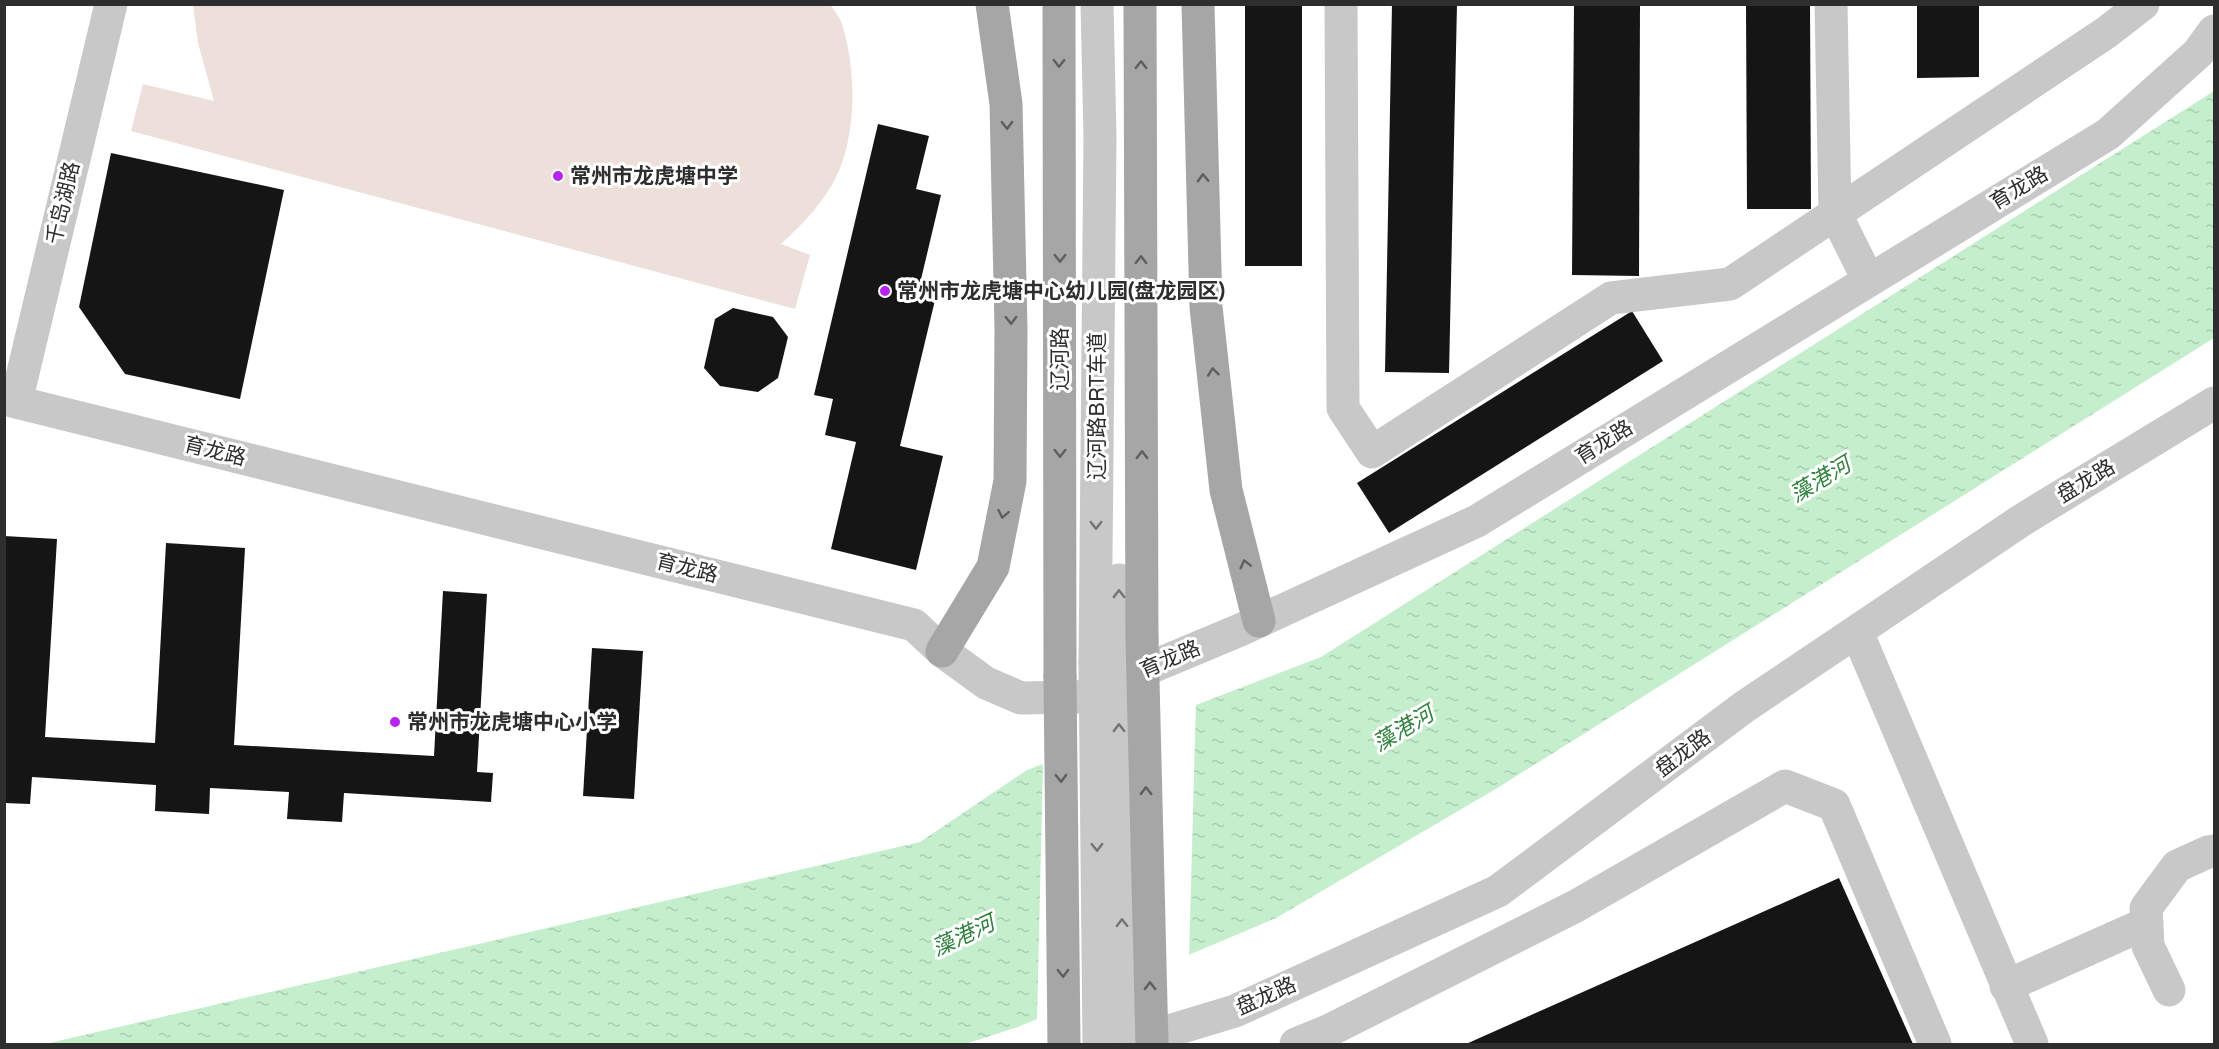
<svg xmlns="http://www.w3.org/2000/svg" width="2219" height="1049" font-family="'Varela Round','Noto Sans SC',sans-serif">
  <defs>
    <pattern id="water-ripples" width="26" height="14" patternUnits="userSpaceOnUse" patternTransform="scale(1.5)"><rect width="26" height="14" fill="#c5eecc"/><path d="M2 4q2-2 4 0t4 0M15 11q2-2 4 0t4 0" fill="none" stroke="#aaccb0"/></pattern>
  </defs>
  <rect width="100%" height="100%" fill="#fff"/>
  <path fill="#eddfda" d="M193 5H831C834 11 840 17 842 24 856 68 857 131 838 173 825 201 804 223 781 244L810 255 795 309 131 131 143 84 214 101 198 43Z"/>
  <polygon fill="url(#water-ripples)" points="2214,91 2214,338 1499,787 1276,918 1018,1027 965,1044 45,1044 920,842 1027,770 1321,657"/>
  <polygon fill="#fff" points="1196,702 1189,958 1037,1023 1043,761"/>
  <g fill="#151515">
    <rect x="1245" y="4" width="57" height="262"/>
    <polygon points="1392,4 1457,4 1449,373 1385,372"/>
    <polygon points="1574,4 1640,4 1639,276 1572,275"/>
    <polygon points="1746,4 1810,4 1811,209 1747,209"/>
    <polygon points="1917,4 1979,4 1979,77 1917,78"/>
    <polygon points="878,124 929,136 916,189 941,195 918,292 936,296 900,446 943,456 916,570 831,549 856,442 825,435 833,399 814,395"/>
    <polygon points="111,153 284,190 240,399 125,374 79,307"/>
    <polygon points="733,308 773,317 788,337 778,378 758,392 720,386 704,368 715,319"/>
    <polygon points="1632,311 1663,361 1389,533 1357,483"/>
    <polygon points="4,536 57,539 45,737 155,743 166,543 245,548 234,745 434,756 443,591 487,594 477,772 493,773 491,802 344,793 342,822 287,819 289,792 210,788 209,814 155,811 156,785 32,777 30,804 4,803"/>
    <polygon points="592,648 643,651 634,799 583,796"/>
    <polygon points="1839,878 1913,1044 1466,1044"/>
  </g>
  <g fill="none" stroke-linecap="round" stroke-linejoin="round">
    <g stroke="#c8c8c8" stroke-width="33">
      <polyline points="1341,4 1343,408 1372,452 1611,298 1730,284 2107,32 2143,4"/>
      <polyline points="1831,4 1835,213 1868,279"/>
      <polyline points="4,399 914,625 942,651 986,683 1021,698 1080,697 1240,630 1477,521 2108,134 2198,53 2214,31"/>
      <polyline points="16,402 111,4"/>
      <polyline points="1857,632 2032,1044"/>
      <polyline points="1118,653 1119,580"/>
      <polyline points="1095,663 1100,137 1097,4"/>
      <polyline points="2006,986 2147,923"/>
      <polyline points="2169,990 2148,946 2146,908 2177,866 2208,852 2214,851"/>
      <polyline points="1126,1044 1235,1011 1498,891 1744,707 2022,520 2214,403"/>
      <polyline points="1296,1044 1330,1030 1576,906 1785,786 1834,805 1935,1044"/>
    </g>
    <g stroke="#a6a6a6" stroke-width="33">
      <polyline points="1059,4 1060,677"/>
      <polyline points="1140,4 1142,640"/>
      <polyline points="1198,4 1206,307 1226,490 1259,621"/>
      <polyline points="942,651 993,567 1010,481 1011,329 1006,104 992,4"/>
    </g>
    <g stroke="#c8c8c8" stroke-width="33">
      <polyline points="1118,653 1123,1044"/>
      <polyline points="1095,663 1099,1044"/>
    </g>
    <g stroke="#a6a6a6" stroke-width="33">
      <polyline points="1142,640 1152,1044"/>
      <polyline points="1060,677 1064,1044"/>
    </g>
  </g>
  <defs><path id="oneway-chevron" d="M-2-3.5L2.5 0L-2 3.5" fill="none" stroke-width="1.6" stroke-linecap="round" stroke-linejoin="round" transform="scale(1.5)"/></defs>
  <g stroke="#5e5e5e">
    <use href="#oneway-chevron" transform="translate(1059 63) rotate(90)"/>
    <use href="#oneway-chevron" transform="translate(1141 65) rotate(-90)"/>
    <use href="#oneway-chevron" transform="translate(1007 125) rotate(89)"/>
    <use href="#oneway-chevron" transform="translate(1203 178) rotate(-92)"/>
    <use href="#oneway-chevron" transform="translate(1060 258) rotate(90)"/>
    <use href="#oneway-chevron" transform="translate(1141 260) rotate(-90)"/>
    <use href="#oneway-chevron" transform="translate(1011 320) rotate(89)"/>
    <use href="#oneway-chevron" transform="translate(1213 372) rotate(-96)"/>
    <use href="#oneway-chevron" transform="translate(1060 453) rotate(90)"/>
    <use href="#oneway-chevron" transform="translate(1142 455) rotate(-90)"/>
    <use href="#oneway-chevron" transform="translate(1003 514) rotate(101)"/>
    <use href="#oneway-chevron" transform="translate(1245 564) rotate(-104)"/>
    <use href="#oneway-chevron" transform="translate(1061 778) rotate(89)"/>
    <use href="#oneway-chevron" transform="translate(1146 791) rotate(-91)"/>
    <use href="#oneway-chevron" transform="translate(1063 973) rotate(89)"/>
    <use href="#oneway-chevron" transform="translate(1150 986) rotate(-91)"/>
  </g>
  <g stroke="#737373">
    <use href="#oneway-chevron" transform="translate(1096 525) rotate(90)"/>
    <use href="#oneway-chevron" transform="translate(1119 594) rotate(-90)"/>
    <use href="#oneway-chevron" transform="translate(1119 728) rotate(-91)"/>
    <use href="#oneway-chevron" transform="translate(1097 847) rotate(89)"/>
    <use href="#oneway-chevron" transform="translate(1122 923) rotate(-91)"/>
  </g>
  <g fill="#b623f2" stroke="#fff" stroke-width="2">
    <circle cx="558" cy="176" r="6"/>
    <circle cx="885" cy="291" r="6"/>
    <circle cx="395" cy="722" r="6"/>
  </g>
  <g text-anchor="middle" stroke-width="6" stroke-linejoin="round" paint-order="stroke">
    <g font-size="21" font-weight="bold" fill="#2e2e2e" stroke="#fff" text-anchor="start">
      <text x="570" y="183">常州市龙虎塘中学</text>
      <text x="897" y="298">常州市龙虎塘中心幼儿园(盘龙园区)</text>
      <text x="407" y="729">常州市龙虎塘中心小学</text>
    </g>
    <g font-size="21" fill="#2e2e2e" stroke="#fff">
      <text transform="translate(2019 188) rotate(-31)" y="7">育龙路</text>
      <text transform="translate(63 203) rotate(-77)" y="7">千岛湖路</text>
      <text transform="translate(1060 359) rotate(-90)" y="7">辽河路</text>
      <text transform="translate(1097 406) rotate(-90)" y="7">辽河路BRT车道</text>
      <text transform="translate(1604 442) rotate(-32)" y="7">育龙路</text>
      <text transform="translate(215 451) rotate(14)" y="7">育龙路</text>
      <text transform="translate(2086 481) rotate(-31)" y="7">盘龙路</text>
      <text transform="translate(687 568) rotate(14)" y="7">育龙路</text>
      <text transform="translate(1170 659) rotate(-23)" y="7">育龙路</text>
      <text transform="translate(1683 753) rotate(-37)" y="7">盘龙路</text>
      <text transform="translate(1266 996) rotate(-24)" y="7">盘龙路</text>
    </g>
    <g font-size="22" font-style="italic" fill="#30823e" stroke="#fff">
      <text transform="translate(1820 479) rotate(-31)" y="8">藻港河</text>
      <text transform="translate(1403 728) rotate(-31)" y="8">藻港河</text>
      <text transform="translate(963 935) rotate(-25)" y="8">藻港河</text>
    </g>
  </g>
  <rect width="2219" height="1049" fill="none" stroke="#2e2e2e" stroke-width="12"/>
</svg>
